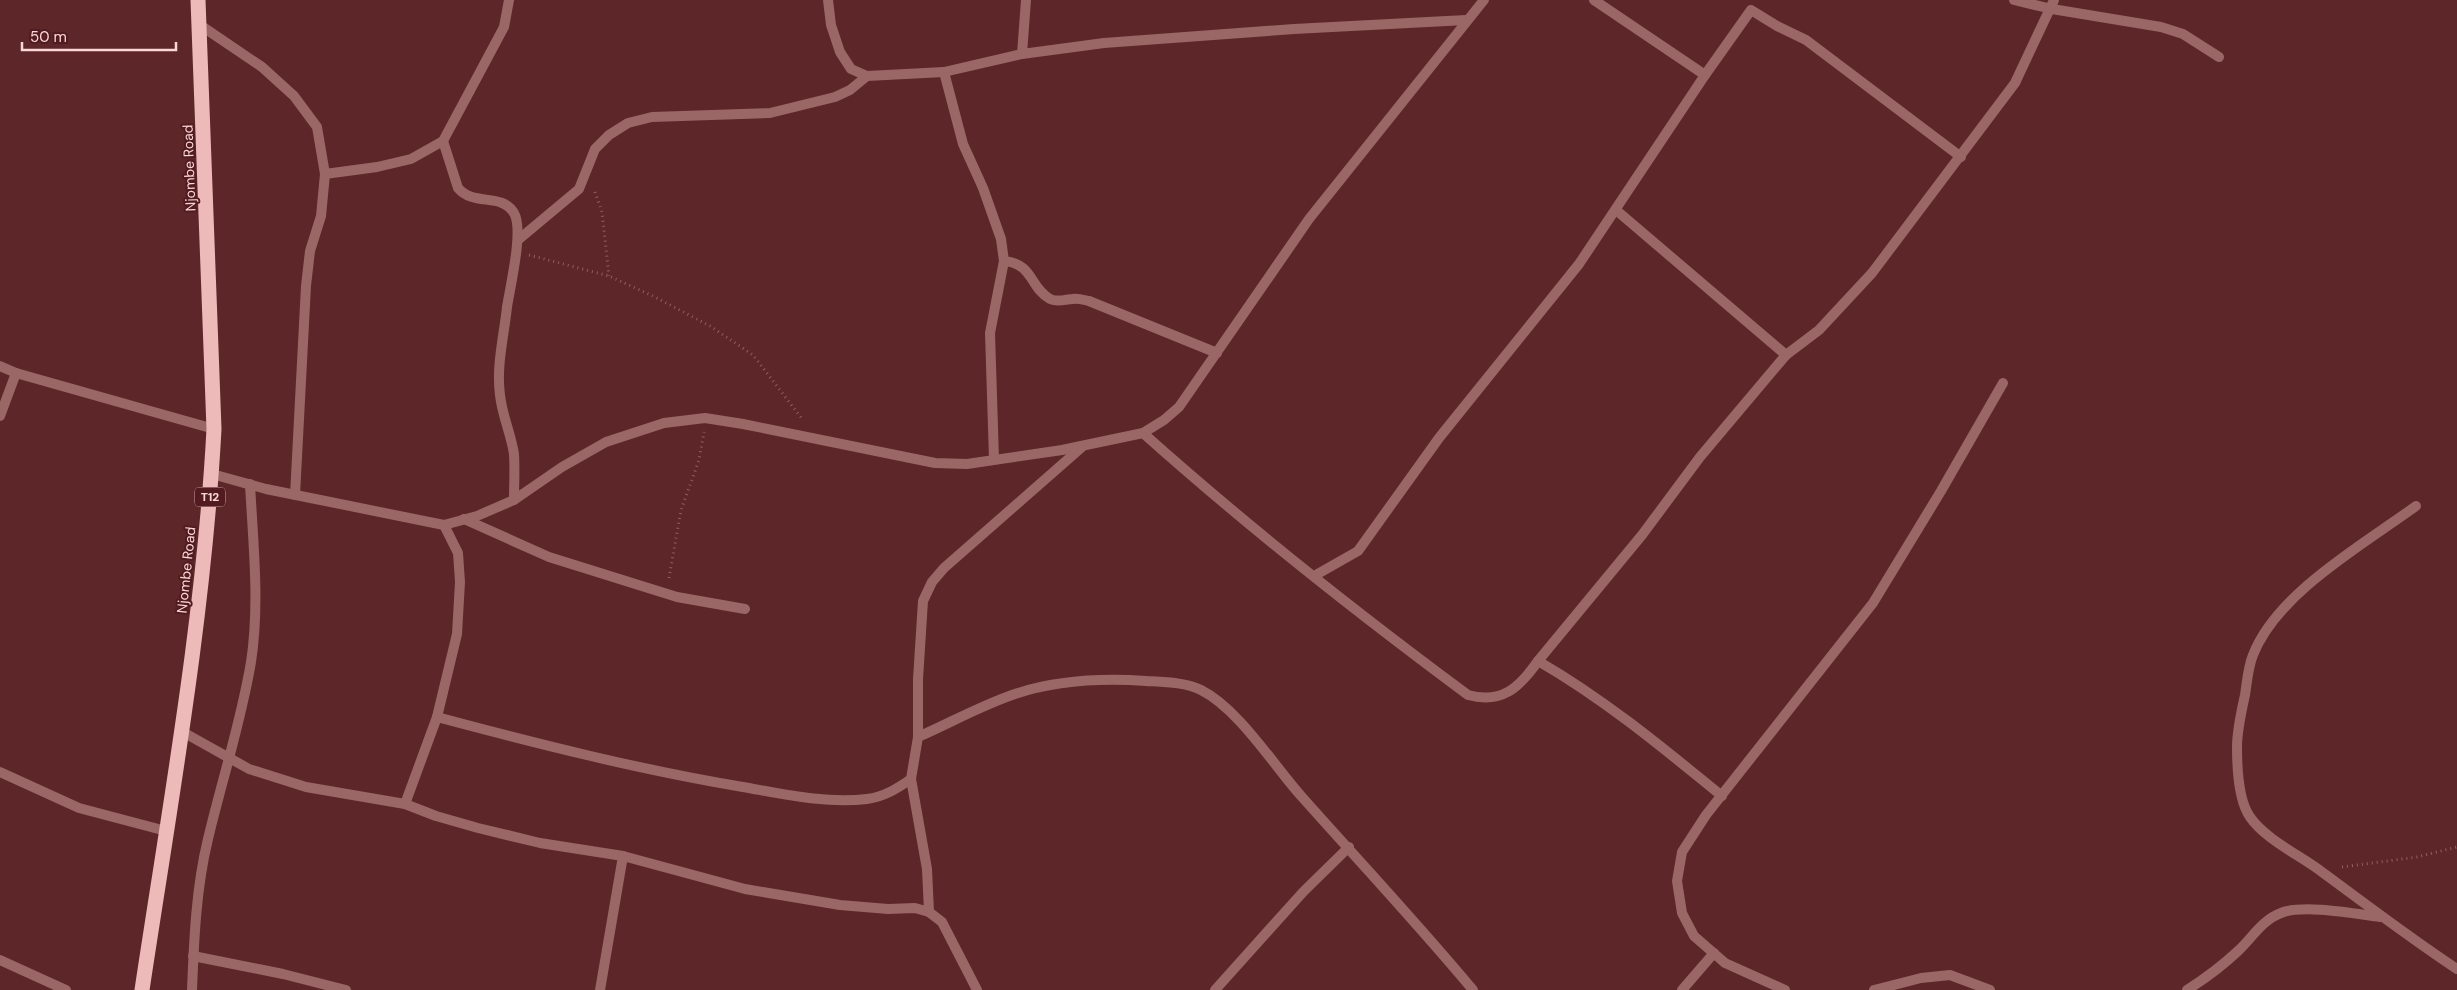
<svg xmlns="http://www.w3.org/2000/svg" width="2457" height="990" font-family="'DM Sans',sans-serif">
  <rect width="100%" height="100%" fill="#5d2628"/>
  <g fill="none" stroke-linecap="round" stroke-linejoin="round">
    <g stroke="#905f60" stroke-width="3" stroke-dasharray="1 4" stroke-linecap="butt">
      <polyline points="595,192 602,212 609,276"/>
      <polyline points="529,255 609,276 653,296 710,326 753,355 803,420"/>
      <polyline points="669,578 681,510 699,460 704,432"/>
      <polyline points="2342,867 2417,857 2457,847"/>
    </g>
    <g stroke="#9b6666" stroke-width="10">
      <polyline points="828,0 831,25 840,52 851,69 867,76 944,72 1022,54 1104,43 1294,29 1466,20"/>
      <polyline points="1594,0 1705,75"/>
      <polyline points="2014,0 2052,9 2161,27 2183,34 2219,57"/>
      <polyline points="200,25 262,67 294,96 317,127 325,174 321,216 310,251 306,286 295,495"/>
      <polyline points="1022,54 1026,0"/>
      <polyline points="944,72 963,144 983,188 1001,239 1004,261 990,333 994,459"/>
      <path d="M443 141 458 188C474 207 501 192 514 213 524 230 510 287 507 307 504 336 496 366 500 395 502 415 511 434 514 454 515 469 514 485 514 500"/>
      <polyline points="325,174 377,167 411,159 443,141 504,27 509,0"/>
      <polyline points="1616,210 1786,355"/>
      <polyline points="518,240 579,189 595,149 609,135 628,123 652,117 770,113 835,97 850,90 867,76"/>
      <path d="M1004 261C1034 264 1029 287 1050 299 1059 303 1065 299 1073 299 1078 298 1084 300 1089 301L1217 353"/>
      <polyline points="0,366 16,373 214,429"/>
      <polyline points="0,416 16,373"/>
      <path d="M1143 433C1247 526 1356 612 1468 695 1502 704 1519 688 1538 661L1642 535 1700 457 1786 355 1819 330 1872 273 2015 83 2054 0"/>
      <polyline points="212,474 266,489 444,525 477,516 514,500 562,467 606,442 664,423 705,418 743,424 935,463 967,464 1062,450 1143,433 1164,420 1179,407 1309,219 1484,0"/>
      <path d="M2416 506C2364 544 2277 593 2253 655 2248 667 2247 682 2245 695 2241 713 2237 730 2237 747 2237 768 2238 800 2250 817 2265 839 2301 856 2322 872 2367 905 2410 938 2457 969"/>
      <polyline points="464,519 549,557 677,597 745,609"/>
      <polyline points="1314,576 1358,551 1439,438 1579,264 1705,75 1751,10 1777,26 1806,40 1961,157"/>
      <path d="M1538 661C1604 699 1663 748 1722 796"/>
      <path d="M437 717C538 744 641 770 743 787 783 794 826 804 867 799 884 797 898 788 911 779"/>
      <polyline points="181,731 249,769 306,787 405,804 436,816 478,828 540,843 623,856 745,889 840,905 888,909 915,908 929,912 942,922 977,990"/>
      <path d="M918 737C950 723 982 705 1015 694 1057 680 1102 678 1146 681 1164 682 1185 682 1201 690 1239 709 1274 766 1302 797 1359 861 1418 924 1473 990"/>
      <polyline points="0,772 79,808 166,831"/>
      <polyline points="405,804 437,717 457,634 460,582 458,553 444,525"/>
      <polyline points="929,912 927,869 911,779 918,737 918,679 923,601 932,582 944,568 1082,447"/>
      <polyline points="193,956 283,974 346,990"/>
      <polyline points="0,960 66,990"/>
      <path d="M192 990C194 940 196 888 208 839 222 780 241 722 251 662 260 604 253 542 250 484"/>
      <polyline points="600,990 623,856"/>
      <polyline points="1215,990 1304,891 1349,847"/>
      <polyline points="1682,990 1714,953"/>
      <polyline points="1785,990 1725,963 1694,936 1682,913 1677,881 1682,852 1706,815 1873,603 1941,491 2003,383"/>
      <polyline points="1874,990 1921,978 1950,975 1990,990"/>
      <path d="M2187 990C2206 978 2222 966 2238 951 2252 938 2262 920 2281 913 2303 904 2356 914 2380 917"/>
    </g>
    <path stroke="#eebab9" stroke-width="15" d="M142 990C170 804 204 617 214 429L198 0"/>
  </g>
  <g text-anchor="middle" stroke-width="4" stroke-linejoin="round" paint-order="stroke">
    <rect fill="#511b1f" stroke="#c89f9f" stroke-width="1" x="195" y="487.5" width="30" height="19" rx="4"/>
    <g font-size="12" font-weight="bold" fill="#fbd7d6">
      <text x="210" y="501">T12</text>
    </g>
    <g font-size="14" fill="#fbd7d6" stroke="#511b1f">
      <text transform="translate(189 168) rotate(-92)" y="5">Njombe Road</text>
      <text transform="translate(186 570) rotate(-84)" y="5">Njombe Road</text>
    </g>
  </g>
  <path d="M22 42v8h154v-8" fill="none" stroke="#fbd7d6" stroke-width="2.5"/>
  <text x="30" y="42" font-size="15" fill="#fbd7d6" stroke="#511b1f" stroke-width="4" paint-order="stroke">50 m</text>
</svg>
